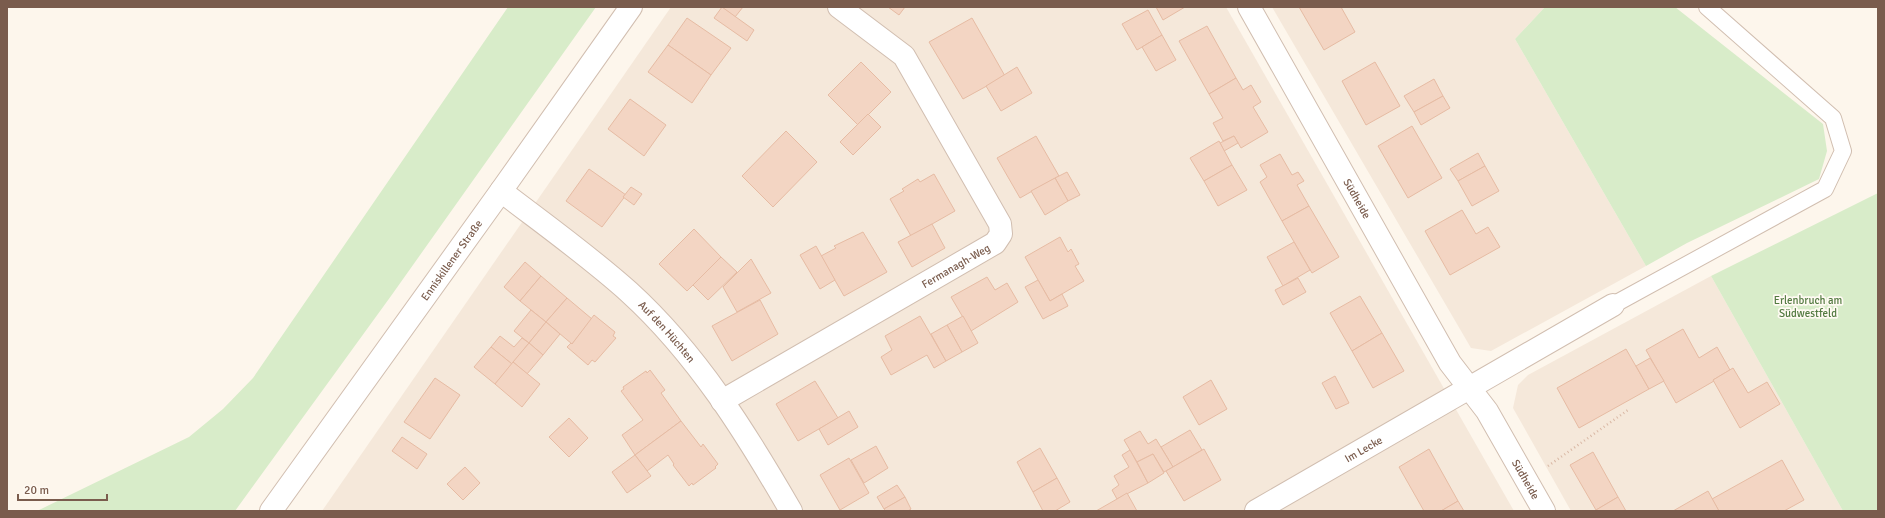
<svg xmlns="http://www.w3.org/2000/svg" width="1885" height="518" font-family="Signika,sans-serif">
  <rect width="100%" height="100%" fill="#fdf6ec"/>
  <g fill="#f5e8da">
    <polygon points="671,7 1226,7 1514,511 322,511"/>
    <polygon points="1272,7 1545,7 1515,39 1646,266 1491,351 1471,348"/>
    <polygon points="1711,276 1843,511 1571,511 1513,408 1518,385 1528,375"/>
  </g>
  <g fill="#d8ecc9">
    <polygon points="508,7 596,7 391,296 235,511 37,511 189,437 223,409 253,378"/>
    <polygon points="1545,7 1675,7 1823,124 1827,151 1819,179 1687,243 1646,266 1515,39"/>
    <polygon points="1878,193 1878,511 1843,511 1711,276"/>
  </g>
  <g fill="#f3d5c3" stroke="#e6bba3">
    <polygon points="721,7 743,7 735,17"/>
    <polygon points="722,7 754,30 747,41 714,18"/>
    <polygon points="888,7 905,7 899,15"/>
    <polygon points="1156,7 1185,7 1163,20"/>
    <polygon points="1299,7 1341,7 1355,32 1324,50"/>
    <polygon points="1148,10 1162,35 1137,50 1122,24"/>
    <polygon points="687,18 731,48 711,75 668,45"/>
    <polygon points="972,18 1005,76 963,99 929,42"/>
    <polygon points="1207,26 1236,78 1209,94 1179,41"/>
    <polygon points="1162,35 1176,60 1156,71 1142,47"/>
    <polygon points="668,45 711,75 692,103 648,72"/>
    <polygon points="861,62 891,92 858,125 828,95"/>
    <polygon points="1375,62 1400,106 1366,125 1342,81"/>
    <polygon points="1017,67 1032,93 1001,111 986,86"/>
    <polygon points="1236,78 1243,90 1251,85 1261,102 1253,107 1268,132 1241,148 1234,136 1223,141 1213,123 1223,118 1209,94"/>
    <polygon points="1434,79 1443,96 1414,112 1404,96"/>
    <polygon points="1443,96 1450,108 1421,125 1414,112"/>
    <polygon points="630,99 666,125 644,156 608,129"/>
    <polygon points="868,114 881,127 853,155 840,142"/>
    <polygon points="1412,126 1442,178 1408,198 1378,146"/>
    <polygon points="786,131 817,162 773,207 742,176"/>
    <polygon points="1036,136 1059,176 1020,198 997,158"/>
    <polygon points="1234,136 1238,143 1224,151 1220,143"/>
    <polygon points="1219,141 1232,165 1204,181 1190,158"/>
    <polygon points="1478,153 1485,166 1458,181 1450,169"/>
    <polygon points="1280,154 1292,175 1298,172 1304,181 1297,185 1309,206 1282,221 1260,182 1267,177 1260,165"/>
    <polygon points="1232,165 1247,190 1218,206 1204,181"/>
    <polygon points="1485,166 1499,191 1472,206 1458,181"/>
    <polygon points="589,169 626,195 602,227 566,201"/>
    <polygon points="1067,172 1080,195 1068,201 1055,178"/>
    <polygon points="934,174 955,211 911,236 890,199 904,191 902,189 918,179 920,182"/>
    <polygon points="1055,178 1068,201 1045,215 1031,191"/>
    <polygon points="631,187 642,194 634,205 623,197"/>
    <polygon points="1309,206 1339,257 1312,273 1282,221"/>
    <polygon points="1462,210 1476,234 1488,227 1500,247 1450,275 1425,231"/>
    <polygon points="932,224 945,248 912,267 898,242"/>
    <polygon points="694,229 721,257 687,291 659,264"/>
    <polygon points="863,232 887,272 844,296 821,256 836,248 834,246"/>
    <polygon points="1060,237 1068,252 1071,249 1079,264 1075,266 1084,281 1050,301 1025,257"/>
    <polygon points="1294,242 1310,270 1283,286 1267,257"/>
    <polygon points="816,246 835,280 820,289 800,255"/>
    <polygon points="721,257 737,272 708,300 693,285"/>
    <polygon points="751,259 771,293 737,312 723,287"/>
    <polygon points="525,262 541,276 520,301 504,287"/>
    <polygon points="541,276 567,298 546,322 520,301"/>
    <polygon points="987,277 995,290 1007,283 1018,302 971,331 951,297"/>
    <polygon points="1298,278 1306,292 1283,305 1275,290"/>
    <polygon points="1038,280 1050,301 1062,294 1068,306 1043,319 1025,287"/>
    <polygon points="1360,296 1382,333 1352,351 1330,313"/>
    <polygon points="567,298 592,319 572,344 546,322"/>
    <polygon points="760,300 778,334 732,361 712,326"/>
    <polygon points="531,310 546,322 529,343 514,331"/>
    <polygon points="594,315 615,332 613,336 616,338 595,362 592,360 588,365 567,347 571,343 572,344"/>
    <polygon points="920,316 946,361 934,368 927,355 891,375 881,357 892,350 885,336"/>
    <polygon points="963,316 978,343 962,352 947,325"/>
    <polygon points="546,322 560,334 543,355 529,343"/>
    <polygon points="947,325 962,352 946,361 931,334"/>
    <polygon points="1683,329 1699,358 1717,347 1730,370 1713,380 1714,381 1676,403 1646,350"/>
    <polygon points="1382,333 1404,371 1373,388 1352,351"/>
    <polygon points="500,336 514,347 522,338 529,343 512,364 491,347"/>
    <polygon points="529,343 543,355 527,374 513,362"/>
    <polygon points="491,347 512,364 495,384 474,367"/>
    <polygon points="1626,349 1649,389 1579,428 1557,388"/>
    <polygon points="1650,358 1664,381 1649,389 1636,366"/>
    <polygon points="513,362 540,384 522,407 495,384"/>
    <polygon points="1733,368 1748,393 1767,382 1780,404 1740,428 1713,380"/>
    <polygon points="650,370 665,390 661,393 681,421 635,455 622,435 643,420 621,391 624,389 623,387 646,371 647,373"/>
    <polygon points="1335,376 1349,403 1336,409 1322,383"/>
    <polygon points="435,378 460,395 430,439 404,422"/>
    <polygon points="1211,380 1227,409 1199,425 1183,397"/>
    <polygon points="815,381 838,418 798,441 776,404"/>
    <polygon points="849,411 858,427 828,445 819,429"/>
    <polygon points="569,418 588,438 569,457 549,437"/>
    <polygon points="681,421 701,447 703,444 718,464 715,467 716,468 693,485 692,483 689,486 673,465 674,464 668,455 647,471 635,455"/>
    <polygon points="1190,430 1202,450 1173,467 1161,447"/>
    <polygon points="1140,431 1148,444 1156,439 1173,467 1164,472 1153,454 1137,462 1124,440"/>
    <polygon points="402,437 427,454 417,469 392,451"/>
    <polygon points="876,446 888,468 864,483 851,460"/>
    <polygon points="1040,448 1057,478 1033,492 1017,462"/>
    <polygon points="1204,449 1221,480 1184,501 1166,471"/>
    <polygon points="1429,449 1458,501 1441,511 1424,511 1399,467"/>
    <polygon points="1130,450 1148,483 1117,499 1112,490 1119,485 1114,476 1129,467 1122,455"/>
    <polygon points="1593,452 1618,497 1596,510 1570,465"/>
    <polygon points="1153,454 1164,473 1148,483 1137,462"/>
    <polygon points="635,455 651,476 627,493 612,472"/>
    <polygon points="849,458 869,493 840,510 820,475"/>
    <polygon points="1782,460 1804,500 1784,511 1719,511 1712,499"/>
    <polygon points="465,467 480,483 463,500 447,484"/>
    <polygon points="1057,478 1070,502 1055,511 1043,511 1033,492"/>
    <polygon points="897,485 905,497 884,509 877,497"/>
    <polygon points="1708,491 1719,511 1673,511"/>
    <polygon points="1127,493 1137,511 1096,511 1117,499"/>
    <polygon points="905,497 911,509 908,511 886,511 884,509"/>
    <polygon points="1618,497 1626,511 1596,511 1596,510"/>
    <polygon points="1458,501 1464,511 1441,511"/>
  </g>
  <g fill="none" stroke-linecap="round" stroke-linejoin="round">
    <g stroke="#d1beb0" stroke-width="18">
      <polyline id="lane" points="1613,305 1825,189 1843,151 1833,118 1707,7"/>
    </g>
    <g stroke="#d1beb0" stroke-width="24">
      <g id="street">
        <path id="s1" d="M1249 7 1450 363 1487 411 1544 511"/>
        <path id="s2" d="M501 191C544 224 589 256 629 292 697 354 746 433 791 511"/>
        <path id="s3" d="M722 401 995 243 1001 234 1000 224 904 56 839 7"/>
        <path id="s4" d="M271 511 501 191 631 7"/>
        <path id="s5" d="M1256 511 1613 305"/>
      </g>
    </g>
    <polyline stroke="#d9b8a5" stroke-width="2.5" stroke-dasharray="1 3" stroke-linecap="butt" points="1548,466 1628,410"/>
    <use href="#lane" stroke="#fff" stroke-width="16"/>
    <use href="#street" stroke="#fff" stroke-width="22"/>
  </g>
  <g text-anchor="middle" stroke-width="3.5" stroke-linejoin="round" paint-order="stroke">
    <g font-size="11" fill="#7a5c4d" stroke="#fffaf3">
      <text dy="4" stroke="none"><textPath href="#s1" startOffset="220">Südheide</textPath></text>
      <text dy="4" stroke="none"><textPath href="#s4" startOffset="309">Enniskillener Straße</textPath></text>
      <text dy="4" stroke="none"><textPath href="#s3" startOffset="270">Fermanagh-Weg</textPath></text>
      <text dy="4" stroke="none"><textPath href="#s2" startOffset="218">Auf den Hüchten</textPath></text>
      <text dy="4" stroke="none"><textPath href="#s5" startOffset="124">Im Lecke</textPath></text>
      <text dy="4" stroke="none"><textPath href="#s1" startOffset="548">Südheide</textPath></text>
    </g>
    <g font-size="11" fill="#537a41" stroke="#fffaf3">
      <text x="1808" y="304">Erlenbruch am<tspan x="1808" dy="13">Südwestfeld</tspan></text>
    </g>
  </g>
  <rect width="1885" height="518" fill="none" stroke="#7a5c4d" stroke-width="16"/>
  <path d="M18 494v6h89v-6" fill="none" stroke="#7a5c4d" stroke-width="2"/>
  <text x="24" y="494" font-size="12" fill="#7a5c4d" stroke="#fffaf3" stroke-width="3" paint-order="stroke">20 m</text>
</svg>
